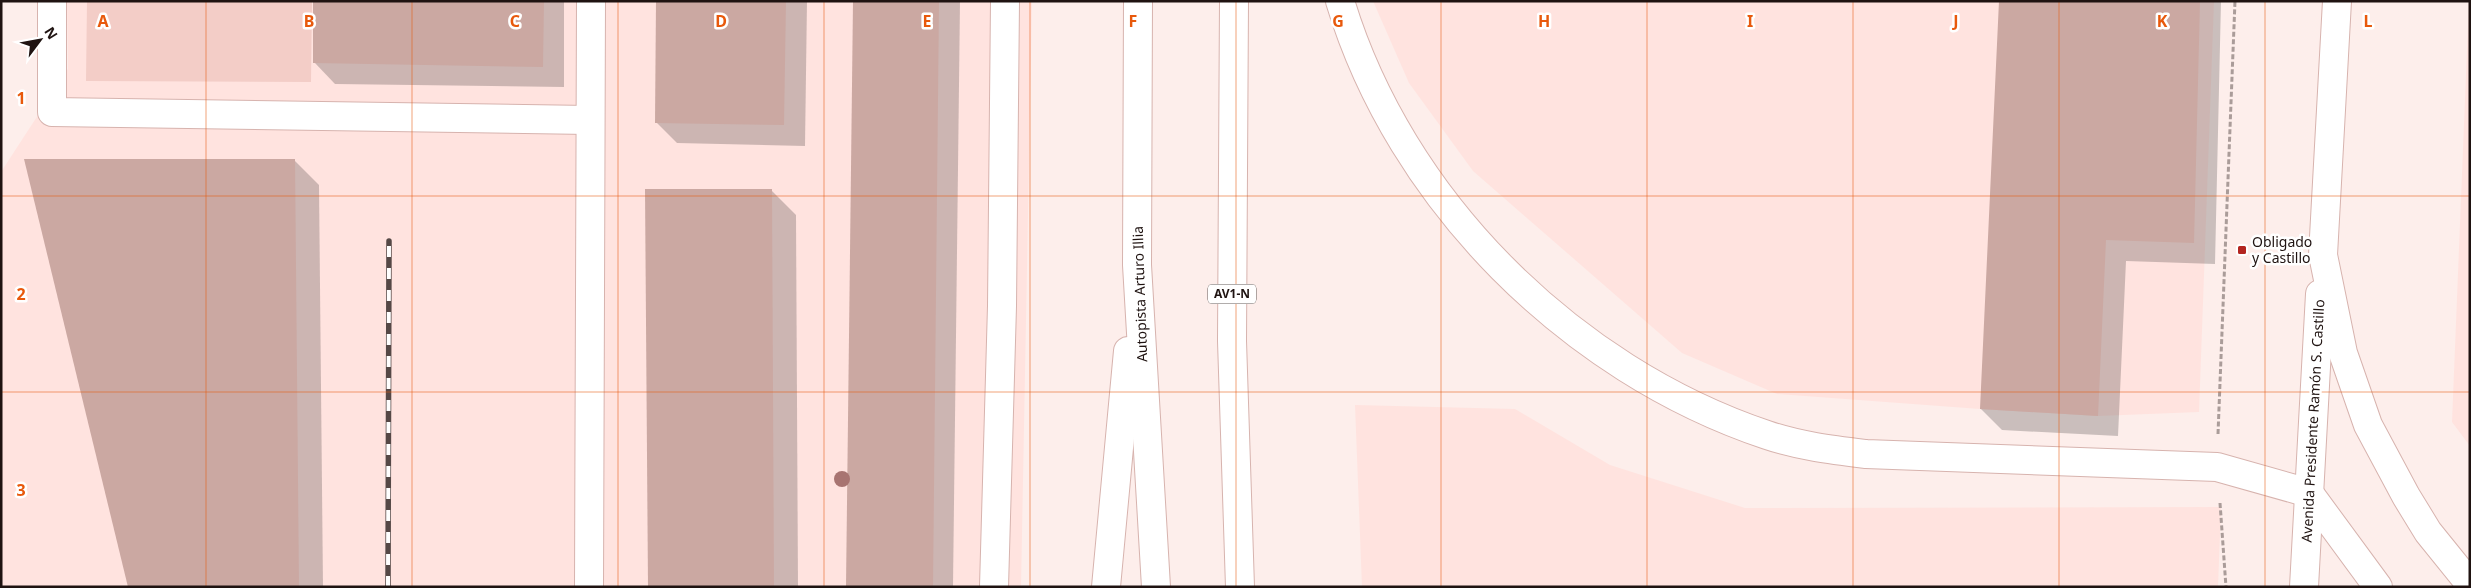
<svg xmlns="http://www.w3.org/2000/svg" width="2471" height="588" font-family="'Noto Sans',sans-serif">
  <rect width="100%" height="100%" fill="#fdeeeb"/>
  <g fill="#ffe3df">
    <polygon points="67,1 1032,1 1021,587 1,587 1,172 68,69"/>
    <polygon points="1373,1 2214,1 2199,412 2098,416 1980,409 1777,394 1682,353 1473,171 1409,83"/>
    <polygon points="2469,1 2470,1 2470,446 2452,422"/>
    <polygon points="1355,405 1515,409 1610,465 1745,508 2221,507 2218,587 1362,587"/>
  </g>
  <polygon fill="#f3cdc7" points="87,1 312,1 311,82 86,81"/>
  <g fill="#0003">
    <polygon points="315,1 564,1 564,87 335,84 314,62"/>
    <polygon points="657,1 807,1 805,146 677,143 656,122"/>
    <polygon points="855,1 960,1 953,587 847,587"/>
    <polygon points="2000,1 2221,1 2215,264 2126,261 2118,436 2002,430 1981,409"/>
    <polygon points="294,160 319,185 323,587 130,587"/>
    <polygon points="771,190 796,215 798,587 649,587"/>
  </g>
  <g fill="#cba8a2">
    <polygon points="313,1 544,1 543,67 313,63"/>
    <polygon points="656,1 786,1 784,125 655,123"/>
    <polygon points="853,1 939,1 933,587 846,587"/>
    <polygon points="1999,1 2200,1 2194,243 2106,240 2098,416 1980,409"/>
    <polygon points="24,159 295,159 299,587 128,587"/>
    <polygon points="645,189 772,189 774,587 648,587"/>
  </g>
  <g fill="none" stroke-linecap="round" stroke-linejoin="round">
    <g stroke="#d7b3ae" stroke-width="30">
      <g id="minor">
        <polyline points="52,1 52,112 589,120"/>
        <polyline points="589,587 591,1"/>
        <polyline points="994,587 1002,306 1005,1"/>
      </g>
    </g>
    <g stroke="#d7b3ae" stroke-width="30">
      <g id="major">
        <polyline points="2337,1 2323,255 2343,353 2368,425 2406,496 2428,532 2470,584"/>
        <polyline points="2309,493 2378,587"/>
        <polyline points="2304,587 2320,294"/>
      </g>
    </g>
    <g stroke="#d7b3ae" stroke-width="30">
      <g id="highway">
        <polyline points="1138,1 1137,265 1156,587"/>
        <polyline points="1234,1 1232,341 1240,587"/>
        <path d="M1340 1C1400 200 1570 369 1767 435 1799 446 1833 450 1866 454L2217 467 2309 493"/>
        <polyline points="1106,587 1128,351"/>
      </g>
    </g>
    <g stroke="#aa9c99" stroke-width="3" stroke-dasharray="5 2.5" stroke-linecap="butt">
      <polyline points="2218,434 2235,1"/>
      <polyline points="2220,503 2226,587"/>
    </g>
    <use href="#minor" stroke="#fff" stroke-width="28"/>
    <use href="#major" stroke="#fff" stroke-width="28"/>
    <use href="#highway" stroke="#fff" stroke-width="28"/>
    <g stroke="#554846" stroke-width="5.5">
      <polyline id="rail" points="388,587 389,241"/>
    </g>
    <use href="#rail" stroke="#fff" stroke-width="4" stroke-dasharray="11" stroke-linecap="butt"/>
  </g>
  <circle fill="#a87471" cx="842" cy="479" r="8"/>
  <path fill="none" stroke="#e8590c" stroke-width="1" stroke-opacity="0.55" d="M206 1V587M412 1V587M618 1V587M824 1V587M1030 1V587M1236 1V587M1441 1V587M1647 1V587M1853 1V587M2059 1V587M2265 1V587M1 196H2470M1 392H2470"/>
  <rect fill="#b3241f" stroke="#fff" stroke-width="2" x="2237" y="245" width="10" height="10" rx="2.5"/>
  <g text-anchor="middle" stroke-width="5" stroke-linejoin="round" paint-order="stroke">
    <rect fill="#fff" stroke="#625a58" stroke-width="1" x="1208" y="284.5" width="48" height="19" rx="4"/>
    <g font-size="12" font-weight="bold" fill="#1f1311">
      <text x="1232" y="298">AV1-N</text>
    </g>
    <g font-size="14" fill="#1f1311" stroke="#fff" text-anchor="start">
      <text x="2252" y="247">Obligado<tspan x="2252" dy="16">y Castillo</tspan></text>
    </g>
    <g font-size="14" fill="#1f1311" stroke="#fff">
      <text transform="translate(1140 294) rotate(-92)" y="5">Autopista Arturo Illia</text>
      <text transform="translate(2313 421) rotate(-87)" y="5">Avenida Presidente Ramón S. Castillo</text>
    </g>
  </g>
  <g font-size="16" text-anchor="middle" font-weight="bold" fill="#e8590c" stroke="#fff" stroke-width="5" stroke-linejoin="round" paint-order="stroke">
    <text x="103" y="27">A</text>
    <text x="309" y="27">B</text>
    <text x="515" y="27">C</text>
    <text x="721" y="27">D</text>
    <text x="927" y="27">E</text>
    <text x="1133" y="27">F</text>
    <text x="1338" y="27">G</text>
    <text x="1544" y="27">H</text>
    <text x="1750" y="27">I</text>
    <text x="1956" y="27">J</text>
    <text x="2162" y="27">K</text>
    <text x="2368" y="27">L</text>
    <text x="21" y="104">1</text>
    <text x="21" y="300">2</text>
    <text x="21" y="496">3</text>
  </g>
  <rect width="2471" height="588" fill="none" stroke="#1f1311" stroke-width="5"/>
  <g transform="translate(40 40) rotate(58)" stroke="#ffffff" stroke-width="4" paint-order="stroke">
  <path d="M0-4L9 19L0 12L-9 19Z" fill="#1f1311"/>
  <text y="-8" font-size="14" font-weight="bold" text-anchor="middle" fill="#1f1311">N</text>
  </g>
</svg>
